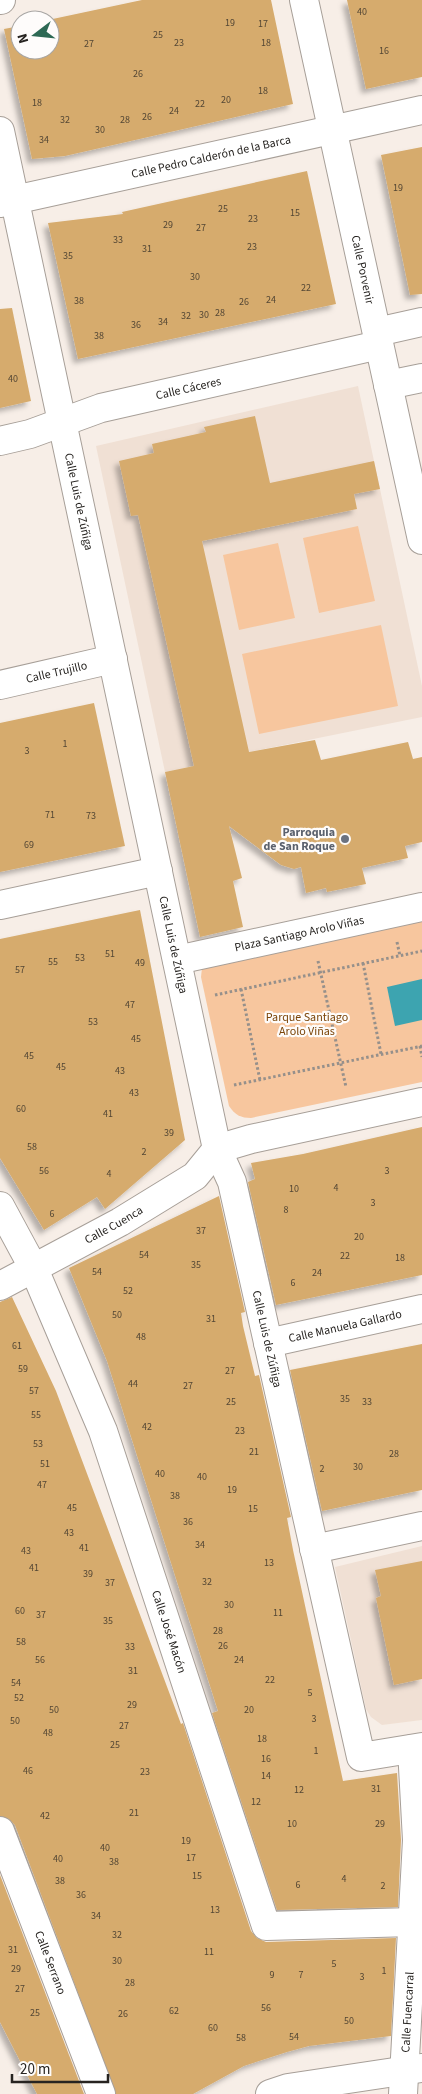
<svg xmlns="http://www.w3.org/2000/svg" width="422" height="2094" font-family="'Source Sans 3',sans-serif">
  <defs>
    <filter id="shadow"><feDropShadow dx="-4.5" dy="4.5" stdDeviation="2.5" flood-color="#0004"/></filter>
  </defs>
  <rect width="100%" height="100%" fill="#f7eee7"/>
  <g fill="#f0e0d4">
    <polygon points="358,386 422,686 422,717 239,754 239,757 165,772 96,446"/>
    <polygon points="422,1546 422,1720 382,1725 371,1717 366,1709 335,1567"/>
  </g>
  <g fill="#f7c69e">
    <polygon points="358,526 375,601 319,613 303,538"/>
    <polygon points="278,543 295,618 239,630 223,555"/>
    <polygon points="381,625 398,706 259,734 242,654"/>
    <path d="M422 918V1082L251 1118C241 1118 235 1115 229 1106L201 977 202 968Z"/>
  </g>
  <polygon fill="#3da4b0" points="422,979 422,1020 395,1026 387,987"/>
  <g fill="#d6ab6d" filter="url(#shadow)">
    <polygon points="142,0 271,0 293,104 65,156 32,159 4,29 20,26 20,50 50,50 50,20 48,20"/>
    <polygon points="347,0 422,0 422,77 366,89"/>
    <polygon points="422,147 422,294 410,295 381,155"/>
    <polygon points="307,171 336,304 78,359 48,223 123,214 122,212"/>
    <polygon points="12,308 31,401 0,408 0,309"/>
    <polygon points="255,416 270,483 374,461 380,489 354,494 357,509 202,541 249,752 315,740 321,760 408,742 413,759 422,757 422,842 405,846 408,858 362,868 366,884 327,892 326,888 306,893 301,867 294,869 281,865 229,826 242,878 233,881 243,927 200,937 165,772 194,766 138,515 131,516 119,461 154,453 152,444 206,432 204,427"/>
    <polygon points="94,703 125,846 0,872 0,723"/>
    <polygon points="140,910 185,1140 105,1209 97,1197 44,1230 0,1158 0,939"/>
    <polygon points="422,1127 422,1275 276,1305 248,1182 255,1179 251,1163 303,1154"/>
    <polygon points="219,1196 245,1312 241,1313 243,1326 255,1376 259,1375 291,1517 287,1518 293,1550 343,1781 397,1773 401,1840 398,1907 277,1910 212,1713 218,1711 107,1361 69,1268"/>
    <polygon points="12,1297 56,1391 181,1724 183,1723 251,1931 257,1938 266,1942 396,1938 391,2036 309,2046 287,2052 244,2066 193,2094 116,2094 15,1825 9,1819 0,1816 0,1302"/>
    <polygon points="422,1344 422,1490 322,1511 290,1370"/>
    <polygon points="422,1561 422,1679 394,1685 376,1598 381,1596 375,1570"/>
    <polygon points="0,1875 84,2094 37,2094 0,2022"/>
  </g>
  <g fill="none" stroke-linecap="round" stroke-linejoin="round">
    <g stroke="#a79f98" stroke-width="30">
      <g id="minor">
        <polyline points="0,0 1,0"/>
        <path id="s1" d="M304 0 422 540"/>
        <path id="s2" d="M0 131 217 1149 232 1182 361 1757 422 1747"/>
        <path id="s3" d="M0 203 422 110"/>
        <polyline points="377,332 422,322"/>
        <polyline points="388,385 422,378"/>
        <path id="s4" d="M0 441 30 434 101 408 379 345"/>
        <path id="s5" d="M0 685 113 659"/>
        <polyline points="0,905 158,871"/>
        <path id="s6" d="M177 960 422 907"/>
        <polyline points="217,1149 251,1139 422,1102"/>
        <path id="s7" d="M0 1206 34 1269 103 1431 266 1926 413 1922"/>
        <path id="s8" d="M0 1286 120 1222 195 1176 217 1149"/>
        <path id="s9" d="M268 1343 422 1309"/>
        <polyline points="314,1549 422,1526"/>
        <path id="s10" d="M0 1831 101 2094"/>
        <polyline points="270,2094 288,2088 421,2068"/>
        <path id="s11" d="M403 2094 417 1840 412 1749"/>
      </g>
    </g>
    <g stroke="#96908b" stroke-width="3" stroke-dasharray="2.5 2.5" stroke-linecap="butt">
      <polyline points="397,942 400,956"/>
      <polyline points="318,961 346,1087"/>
      <polyline points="363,963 381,1054"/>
      <polyline points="241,989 260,1080"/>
      <polyline points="215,995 422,951"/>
      <polyline points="420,1046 422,1057"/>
      <polyline points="234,1085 422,1046"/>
    </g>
    <use href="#minor" stroke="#fff" stroke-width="28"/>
  </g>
  <circle fill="#6b7280" stroke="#fefcfb" stroke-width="2" cx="345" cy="839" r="5"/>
  <g text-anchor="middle" stroke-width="4.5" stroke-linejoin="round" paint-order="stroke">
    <g font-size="10" fill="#534634">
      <text x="362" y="15">40</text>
      <text x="230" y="26">19</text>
      <text x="263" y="27">17</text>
      <text x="158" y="38">25</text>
      <text x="179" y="46">23</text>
      <text x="266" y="46">18</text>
      <text x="89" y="47">27</text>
      <text x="384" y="54">16</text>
      <text x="138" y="77">26</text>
      <text x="263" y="94">18</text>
      <text x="226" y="103">20</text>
      <text x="37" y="106">18</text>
      <text x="200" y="107">22</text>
      <text x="174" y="114">24</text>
      <text x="147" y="120">26</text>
      <text x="65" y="123">32</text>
      <text x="125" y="123">28</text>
      <text x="100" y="133">30</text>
      <text x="44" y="143">34</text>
      <text x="398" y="191">19</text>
      <text x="223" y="212">25</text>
      <text x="295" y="216">15</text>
      <text x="253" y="222">23</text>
      <text x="168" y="228">29</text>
      <text x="201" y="231">27</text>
      <text x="118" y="243">33</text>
      <text x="252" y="250">23</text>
      <text x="147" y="252">31</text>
      <text x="68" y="259">35</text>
      <text x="195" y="280">30</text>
      <text x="306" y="291">22</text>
      <text x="271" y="303">24</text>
      <text x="79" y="304">38</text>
      <text x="244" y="305">26</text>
      <text x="220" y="316">28</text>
      <text x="204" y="318">30</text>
      <text x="186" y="319">32</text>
      <text x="163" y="325">34</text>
      <text x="136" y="328">36</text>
      <text x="99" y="339">38</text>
      <text x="13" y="382">40</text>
      <text x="65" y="747">1</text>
      <text x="27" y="754">3</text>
      <text x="50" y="818">71</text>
      <text x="91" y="819">73</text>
      <text x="29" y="848">69</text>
      <text x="110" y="957">51</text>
      <text x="80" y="961">53</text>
      <text x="53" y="965">55</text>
      <text x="140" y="966">49</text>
      <text x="20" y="973">57</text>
      <text x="130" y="1008">47</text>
      <text x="93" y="1025">53</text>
      <text x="136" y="1042">45</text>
      <text x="29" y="1059">45</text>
      <text x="61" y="1070">45</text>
      <text x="120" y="1074">43</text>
      <text x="134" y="1096">43</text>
      <text x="21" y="1112">60</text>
      <text x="108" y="1117">41</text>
      <text x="169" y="1136">39</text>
      <text x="32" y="1150">58</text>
      <text x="144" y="1155">2</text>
      <text x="44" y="1174">56</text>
      <text x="387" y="1174">3</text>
      <text x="109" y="1177">4</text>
      <text x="336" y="1191">4</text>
      <text x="294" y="1192">10</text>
      <text x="373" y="1206">3</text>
      <text x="286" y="1213">8</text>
      <text x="52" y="1217">6</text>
      <text x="201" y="1234">37</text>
      <text x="359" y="1240">20</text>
      <text x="144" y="1258">54</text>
      <text x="345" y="1259">22</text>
      <text x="400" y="1261">18</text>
      <text x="196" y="1268">35</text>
      <text x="97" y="1275">54</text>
      <text x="317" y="1276">24</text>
      <text x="293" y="1286">6</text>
      <text x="128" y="1294">52</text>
      <text x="117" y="1318">50</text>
      <text x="211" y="1322">31</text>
      <text x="141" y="1340">48</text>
      <text x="17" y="1349">61</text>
      <text x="23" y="1372">59</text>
      <text x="230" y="1374">27</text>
      <text x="133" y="1387">44</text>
      <text x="188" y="1389">27</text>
      <text x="34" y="1394">57</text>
      <text x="345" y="1402">35</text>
      <text x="231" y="1405">25</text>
      <text x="367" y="1405">33</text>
      <text x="36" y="1418">55</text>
      <text x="147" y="1430">42</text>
      <text x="240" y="1434">23</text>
      <text x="38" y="1447">53</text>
      <text x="254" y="1455">21</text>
      <text x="394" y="1457">28</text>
      <text x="45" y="1467">51</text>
      <text x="358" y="1470">30</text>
      <text x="322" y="1472">2</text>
      <text x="160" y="1477">40</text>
      <text x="202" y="1480">40</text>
      <text x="42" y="1488">47</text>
      <text x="232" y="1493">19</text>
      <text x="175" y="1499">38</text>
      <text x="72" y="1511">45</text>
      <text x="253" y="1512">15</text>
      <text x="188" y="1525">36</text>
      <text x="69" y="1536">43</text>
      <text x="200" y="1548">34</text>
      <text x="84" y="1551">41</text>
      <text x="26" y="1554">43</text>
      <text x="269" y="1566">13</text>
      <text x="34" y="1571">41</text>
      <text x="88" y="1577">39</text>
      <text x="207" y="1585">32</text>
      <text x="110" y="1586">37</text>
      <text x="229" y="1608">30</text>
      <text x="20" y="1614">60</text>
      <text x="278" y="1616">11</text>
      <text x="41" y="1618">37</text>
      <text x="108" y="1624">35</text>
      <text x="218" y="1634">28</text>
      <text x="21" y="1645">58</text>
      <text x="223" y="1649">26</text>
      <text x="130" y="1650">33</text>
      <text x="40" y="1663">56</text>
      <text x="239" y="1663">24</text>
      <text x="133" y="1674">31</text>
      <text x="270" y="1683">22</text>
      <text x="16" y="1686">54</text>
      <text x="310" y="1696">5</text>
      <text x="19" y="1701">52</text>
      <text x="132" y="1708">29</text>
      <text x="54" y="1713">50</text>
      <text x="249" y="1713">20</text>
      <text x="314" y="1722">3</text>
      <text x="15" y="1724">50</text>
      <text x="124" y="1729">27</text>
      <text x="48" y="1736">48</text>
      <text x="262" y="1742">18</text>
      <text x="115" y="1748">25</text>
      <text x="316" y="1754">1</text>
      <text x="266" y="1762">16</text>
      <text x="28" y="1774">46</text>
      <text x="145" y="1775">23</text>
      <text x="266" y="1779">14</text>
      <text x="376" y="1792">31</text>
      <text x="299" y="1793">12</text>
      <text x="256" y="1805">12</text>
      <text x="134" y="1816">21</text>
      <text x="45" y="1819">42</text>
      <text x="292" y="1827">10</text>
      <text x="380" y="1827">29</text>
      <text x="186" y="1844">19</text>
      <text x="105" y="1851">40</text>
      <text x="191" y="1861">17</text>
      <text x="58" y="1862">40</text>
      <text x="114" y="1865">38</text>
      <text x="197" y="1879">15</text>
      <text x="344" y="1882">4</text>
      <text x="60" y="1884">38</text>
      <text x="298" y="1888">6</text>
      <text x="383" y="1889">2</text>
      <text x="81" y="1898">36</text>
      <text x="215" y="1913">13</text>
      <text x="96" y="1919">34</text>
      <text x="117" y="1938">32</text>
      <text x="13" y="1953">31</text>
      <text x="209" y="1955">11</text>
      <text x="117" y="1964">30</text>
      <text x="334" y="1967">5</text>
      <text x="16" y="1972">29</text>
      <text x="384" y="1974">1</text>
      <text x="272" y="1978">9</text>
      <text x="301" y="1978">7</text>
      <text x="362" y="1980">3</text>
      <text x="130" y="1986">28</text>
      <text x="20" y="1992">27</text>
      <text x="266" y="2011">56</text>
      <text x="174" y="2014">62</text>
      <text x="35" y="2016">25</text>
      <text x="123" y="2017">26</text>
      <text x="349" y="2024">50</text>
      <text x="213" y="2031">60</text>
      <text x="294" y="2040">54</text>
      <text x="241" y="2041">58</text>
    </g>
    <g font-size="12" fill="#272421" stroke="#fefcfb">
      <text dy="4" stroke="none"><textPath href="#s3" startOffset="216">Calle Pedro Calderón de la Barca</textPath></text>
      <text dy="4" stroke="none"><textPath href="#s1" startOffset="276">Calle Porvenir</textPath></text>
      <text dy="4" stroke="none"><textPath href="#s4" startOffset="196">Calle Cáceres</textPath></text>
      <text dy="4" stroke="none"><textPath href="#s2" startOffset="379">Calle Luis de Zúñiga</textPath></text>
      <text dy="4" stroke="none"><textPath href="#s5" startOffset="58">Calle Trujillo</textPath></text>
      <text dy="4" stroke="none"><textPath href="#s6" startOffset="125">Plaza Santiago Arolo Viñas</textPath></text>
      <text dy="4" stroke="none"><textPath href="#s2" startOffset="832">Calle Luis de Zúñiga</textPath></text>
      <text dy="4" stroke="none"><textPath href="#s8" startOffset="129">Calle Cuenca</textPath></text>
      <text dy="4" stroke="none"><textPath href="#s9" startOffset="79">Calle Manuela Gallardo</textPath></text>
      <text dy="4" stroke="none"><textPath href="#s2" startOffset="1238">Calle Luis de Zúñiga</textPath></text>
      <text dy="4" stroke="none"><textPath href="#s7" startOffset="459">Calle José Macón</textPath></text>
      <text dy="4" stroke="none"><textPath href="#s10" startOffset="141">Calle Serrano</textPath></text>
      <text dy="4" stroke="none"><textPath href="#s11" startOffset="82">Calle Fuencarral</textPath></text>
    </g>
    <g font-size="12" font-weight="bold" fill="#5b616d" stroke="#fefcfb" text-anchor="end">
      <text x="335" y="836">Parroquia<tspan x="335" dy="14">de San Roque</tspan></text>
    </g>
    <g font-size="12" fill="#7b4509" stroke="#fefcfb">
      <text x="307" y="1021">Parque Santiago<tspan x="307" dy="14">Arolo Viñas</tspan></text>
    </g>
  </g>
  <g transform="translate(35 35) rotate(254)"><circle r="24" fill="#fefcfb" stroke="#a8a6a4"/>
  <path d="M0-4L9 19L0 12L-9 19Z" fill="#2d6954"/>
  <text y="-8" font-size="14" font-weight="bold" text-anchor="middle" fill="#272421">N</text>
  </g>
  <path d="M12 2074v8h96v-8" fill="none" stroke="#272421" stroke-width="2.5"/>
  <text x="20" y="2074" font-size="15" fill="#272421" stroke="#fefcfb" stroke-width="4" paint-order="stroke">20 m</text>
</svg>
